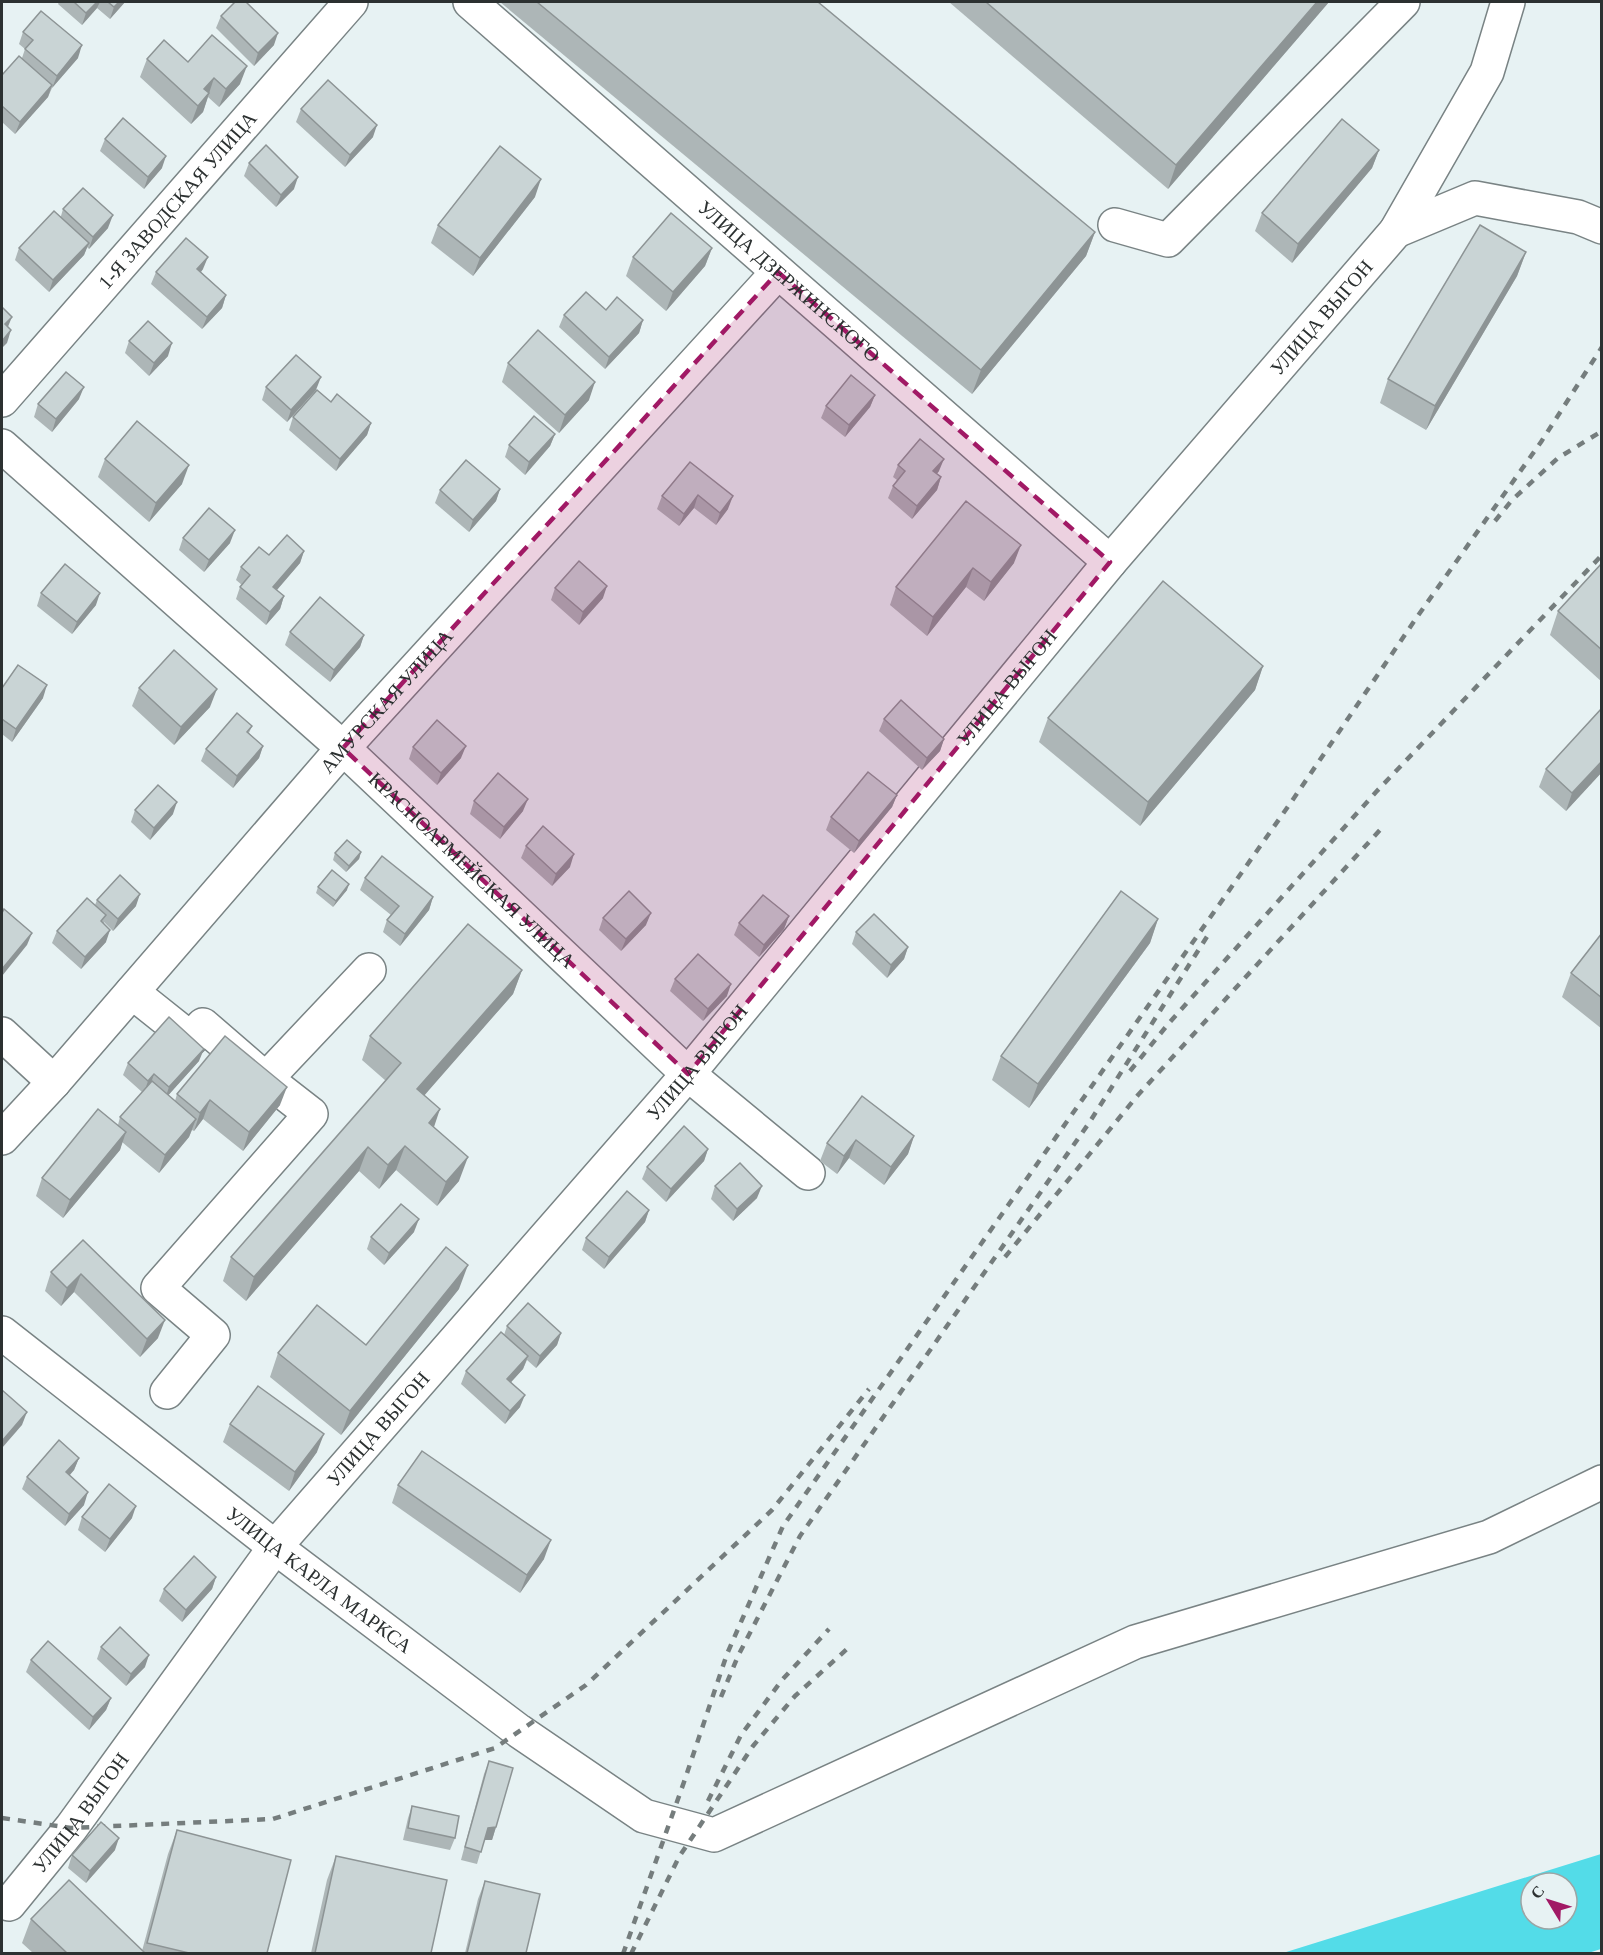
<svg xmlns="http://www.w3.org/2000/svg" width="1603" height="1955" font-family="Georgia,serif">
  <rect width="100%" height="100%" fill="#e7f2f3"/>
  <path fill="#53dce8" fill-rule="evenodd" d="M1601 1854V1949L1585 1954 1283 1953ZM1531 1883H1567V1919H1531Z"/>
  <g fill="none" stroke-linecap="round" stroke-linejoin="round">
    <g stroke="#798384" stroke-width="36">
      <g id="minor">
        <path id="s1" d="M470 2 1110 562"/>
        <polyline points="1115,225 1168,240 1403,2"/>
        <polyline points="1396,231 1475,198 1578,217 1602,227"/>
        <path id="s2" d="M2 400 351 2"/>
        <path id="s3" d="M2 446 343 748 688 1074 808 1173"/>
        <polyline points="132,992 191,1039 203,1025 255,1070"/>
        <polyline points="2,1034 54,1082"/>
        <path id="s4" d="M2 1138 54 1082 343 748 778 272"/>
        <path id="s5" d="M2 1333 275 1547 519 1731 644 1816 714 1835 1135 1642 1489 1537 1602 1482"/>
        <polyline points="167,1392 213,1335 158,1288 311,1114 266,1079 369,970"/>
        <path id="s6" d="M9 1904 71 1828 275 1547 688 1074 1110 562 1396 231 1487 72 1508 2"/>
      </g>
    </g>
    <use href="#minor" stroke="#fff" stroke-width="33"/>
    <g stroke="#757d7d" stroke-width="4.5" stroke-dasharray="8 8" stroke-linecap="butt">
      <polyline points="1495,521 1512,500 1558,458 1602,431"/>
      <polyline points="1130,1071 1169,1023 1376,792 1602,555"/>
      <polyline points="1005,1257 1138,1095 1380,830"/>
      <polyline points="721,1697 738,1656 800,1536 1089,1123 1208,935"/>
      <polyline points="708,1801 741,1735 782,1680 829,1629"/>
      <polyline points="2,1818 71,1828 273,1819 495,1748 586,1685 772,1510 869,1389"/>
      <polyline points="623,1954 684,1782 727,1654 783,1526 1294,798 1417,617 1541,442 1602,347"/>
      <polyline points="631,1954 679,1857 753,1746 795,1696 847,1649"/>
    </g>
  </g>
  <g fill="#adb6b7">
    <polygon points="59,2 125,2 110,19 97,8 82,25 58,4"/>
    <polygon points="500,2 818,2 1095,232 1086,256 972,394"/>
    <polygon points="949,2 1329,2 1168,189"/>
    <polygon points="221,16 274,45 254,66 216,28"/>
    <polygon points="23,32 78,58 52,88 48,97 15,134 2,122 2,75 22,58 25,49 19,44"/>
    <polygon points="147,59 188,62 240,84 219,107 208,97 203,112 191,124 140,77"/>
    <polygon points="301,109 373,137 345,167 296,122"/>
    <polygon points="105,139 162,168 144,189 100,151"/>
    <polygon points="1379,150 1372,168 1292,263 1255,231 1262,213"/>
    <polygon points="249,163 294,189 276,207 244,176"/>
    <polygon points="535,197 473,276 431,243 438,225"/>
    <polygon points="63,209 108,228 89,249 87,247 84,255 49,292 15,260 19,248 61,216"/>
    <polygon points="712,248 705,266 666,311 626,276 633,257"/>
    <polygon points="1526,252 1517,276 1426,430 1380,403 1388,379"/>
    <polygon points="203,269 201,272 226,295 222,308 202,329 151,284 156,272"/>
    <polygon points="606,310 643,320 639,333 605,369 559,327 564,315"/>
    <polygon points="129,341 168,356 149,376 125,353"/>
    <polygon points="508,363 589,400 559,433 502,382"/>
    <polygon points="266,387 316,390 287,422 262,400"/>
    <polygon points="875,395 870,407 845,437 821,418 826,406"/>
    <polygon points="79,399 52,432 34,417 38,404"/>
    <polygon points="293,417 371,423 367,435 336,471 289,430"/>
    <polygon points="555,434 550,446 525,475 505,457 509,445"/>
    <polygon points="105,459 182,484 149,522 98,477"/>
    <polygon points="690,462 728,509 716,525 694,508 679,526 657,509 662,496"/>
    <polygon points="898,465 939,471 937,474 941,477 937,490 912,519 888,498 893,486 897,480 893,477"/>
    <polygon points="500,489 496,501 469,532 435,503 440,490"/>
    <polygon points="966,501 1014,563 984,601 966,587 927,636 890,605 896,587"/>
    <polygon points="183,538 230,543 204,572 179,550"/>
    <polygon points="304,551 300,563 277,590 284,596 280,609 266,625 236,599 240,587 242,585 236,580 241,567 269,555"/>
    <polygon points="1602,563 1602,682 1550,635 1558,611"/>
    <polygon points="555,588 603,598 579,625 551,600"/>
    <polygon points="41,593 96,605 72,634 37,606"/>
    <polygon points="290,632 364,635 360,647 330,682 285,645"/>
    <polygon points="1263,666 1255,690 1140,826 1039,742 1048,718"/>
    <polygon points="2,688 43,698 12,742 2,734"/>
    <polygon points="139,688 210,707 174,745 132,706"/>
    <polygon points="1602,708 1602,772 1566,811 1539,787 1546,769"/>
    <polygon points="884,719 944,739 940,751 922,770 879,731"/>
    <polygon points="252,726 249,733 263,746 259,758 233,788 201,761 206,749"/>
    <polygon points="413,747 461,758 437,785 409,759"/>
    <polygon points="897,795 892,807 854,853 826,830 831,817"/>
    <polygon points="474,801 523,811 500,839 470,814"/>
    <polygon points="135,810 173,814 150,840 131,822"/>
    <polygon points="526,846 570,867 552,886 521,858"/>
    <polygon points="361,852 359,859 346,872 333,860 335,853"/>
    <polygon points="365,878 433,897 429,910 400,946 383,932 387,920 391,915 360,890"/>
    <polygon points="318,887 347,890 333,907 316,893"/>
    <polygon points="97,900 136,906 113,931 104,922 106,942 81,969 52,943 57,931 95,905"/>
    <polygon points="789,916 784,929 759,957 734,935 739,923"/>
    <polygon points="603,918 646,925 621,951 599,930"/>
    <polygon points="1158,919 1150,943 1029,1108 992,1080 1001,1056"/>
    <polygon points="856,932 908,947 904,959 887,978 852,944"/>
    <polygon points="1602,933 1602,1029 1562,997 1571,973"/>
    <polygon points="522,970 513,994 424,1095 434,1127 459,1181 437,1206 396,1170 379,1189 359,1171 246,1301 223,1281 231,1257 386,1081 362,1060 370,1036"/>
    <polygon points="675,979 727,996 703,1021 670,991"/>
    <polygon points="199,1061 168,1095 175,1101 177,1094 280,1105 243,1151 203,1119 194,1131 192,1130 189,1137 159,1173 122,1142 120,1150 63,1218 36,1196 42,1178 118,1125 120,1117 142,1092 123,1075 128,1063"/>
    <polygon points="914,1136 908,1154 884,1185 849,1158 837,1174 820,1161 827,1143"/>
    <polygon points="708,1149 704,1161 666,1202 642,1179 647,1167"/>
    <polygon points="715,1186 757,1198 733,1221 711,1199"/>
    <polygon points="649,1210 645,1222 604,1269 582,1250 586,1238"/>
    <polygon points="414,1232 384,1265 367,1249 371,1237"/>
    <polygon points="83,1240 158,1338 140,1357 74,1292 61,1306 45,1291 51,1272"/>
    <polygon points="459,1289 341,1435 270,1377 278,1353 366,1345"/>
    <polygon points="507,1326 561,1333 557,1345 536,1368 527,1360 523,1369 511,1382 520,1407 505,1424 461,1384 466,1371 504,1335"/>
    <polygon points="230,1424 317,1452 289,1491 223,1442"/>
    <polygon points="79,1458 74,1470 69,1476 84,1505 65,1526 22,1489 27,1477"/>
    <polygon points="398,1485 544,1559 520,1593 392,1503"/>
    <polygon points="82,1517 132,1518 105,1552 78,1530"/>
    <polygon points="216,1577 212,1589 182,1622 159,1601 164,1589"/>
    <polygon points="101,1647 145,1667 126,1686 97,1659"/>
    <polygon points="31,1660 111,1698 106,1710 89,1730 26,1672"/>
    <polygon points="489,1761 496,1827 492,1840 484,1840 477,1864 461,1860 484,1774"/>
    <polygon points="412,1806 455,1838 450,1850 403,1840 408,1818"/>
    <polygon points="177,1830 267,1953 33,1953 22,1943 31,1919 142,1951 168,1854"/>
    <polygon points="115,1850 86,1883 68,1868 72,1855"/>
    <polygon points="336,1856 431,1953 311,1953 327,1880"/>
    <polygon points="485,1881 526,1953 465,1953 478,1899"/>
  </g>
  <g fill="#8d9495">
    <polygon points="97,2 100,2 97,8 82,25 86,13"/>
    <polygon points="119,2 125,2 110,19 114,7"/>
    <polygon points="1317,2 1329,2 1168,189 1176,165"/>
    <polygon points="278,33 274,45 254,66 258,53"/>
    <polygon points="82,45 78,58 52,88 57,76"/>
    <polygon points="247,66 240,84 219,107 226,89"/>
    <polygon points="214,78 203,112 191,124 204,89"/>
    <polygon points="52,85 48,97 15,134 20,122"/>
    <polygon points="377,125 373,137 345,167 350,155"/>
    <polygon points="1379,150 1372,168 1292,263 1298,244"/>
    <polygon points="166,156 162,168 144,189 148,177"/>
    <polygon points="298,177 294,189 276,207 281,195"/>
    <polygon points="541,179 535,197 473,276 480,258"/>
    <polygon points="113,215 108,228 89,249 93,237"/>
    <polygon points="1095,232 1086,256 972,394 981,370"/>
    <polygon points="89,243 84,255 49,292 53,280"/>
    <polygon points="712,248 705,266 666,311 673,292"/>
    <polygon points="1526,252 1517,276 1426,430 1435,406"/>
    <polygon points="208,257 203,269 193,282 197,269"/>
    <polygon points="226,295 222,308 202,329 207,317"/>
    <polygon points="12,317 7,329 5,324"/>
    <polygon points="643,320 639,333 605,369 609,357"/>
    <polygon points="11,330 7,343 2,348 2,341"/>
    <polygon points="172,343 168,356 149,376 154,363"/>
    <polygon points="321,377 316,390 287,422 291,410"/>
    <polygon points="595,382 589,400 559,433 565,415"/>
    <polygon points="84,387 79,399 52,432 56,419"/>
    <polygon points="875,395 870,407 845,437 849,425"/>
    <polygon points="371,423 367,435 336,471 340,459"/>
    <polygon points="555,434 550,446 525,475 529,462"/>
    <polygon points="944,459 939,471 929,483 933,471"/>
    <polygon points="189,465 182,484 149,522 156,503"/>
    <polygon points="941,477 937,490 912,519 917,506"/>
    <polygon points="500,489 496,501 469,532 473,520"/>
    <polygon points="698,495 694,508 679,526 684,514"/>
    <polygon points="733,496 728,509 716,525 720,513"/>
    <polygon points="235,530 230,543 204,572 209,560"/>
    <polygon points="1021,545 1014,563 984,601 991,582"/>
    <polygon points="304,551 300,563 269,599 273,587"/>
    <polygon points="973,568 966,587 927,636 933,617"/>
    <polygon points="607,586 603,598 579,625 583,612"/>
    <polygon points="100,593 96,605 72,634 77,622"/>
    <polygon points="284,596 280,609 266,625 270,612"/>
    <polygon points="364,635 360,647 330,682 334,670"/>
    <polygon points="1263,666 1255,690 1140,826 1148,802"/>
    <polygon points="47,685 43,698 12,742 16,729"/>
    <polygon points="217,689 210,707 174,745 181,727"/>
    <polygon points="944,739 940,751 922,770 927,758"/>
    <polygon points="263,746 259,758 233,788 237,776"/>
    <polygon points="466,746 461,758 437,785 441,773"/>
    <polygon points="1602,761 1602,772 1566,811 1572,793"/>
    <polygon points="897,795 892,807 854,853 859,841"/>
    <polygon points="528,799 523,811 500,839 504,827"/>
    <polygon points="177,802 173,814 150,840 154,828"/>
    <polygon points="361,852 359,859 346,872 349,866"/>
    <polygon points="574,854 570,867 552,886 556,874"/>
    <polygon points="349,884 347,890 333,907 336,901"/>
    <polygon points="140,894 136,906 113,931 118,919"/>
    <polygon points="433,897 429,910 400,946 405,934"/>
    <polygon points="651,913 646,925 621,951 626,939"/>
    <polygon points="789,916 784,929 759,957 764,945"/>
    <polygon points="1158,919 1150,943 1029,1108 1038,1084"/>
    <polygon points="110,930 106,942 81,969 85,957"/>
    <polygon points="32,933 27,945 2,976 2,969"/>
    <polygon points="908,947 904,959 887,978 891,965"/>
    <polygon points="522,970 513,994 409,1113 417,1089"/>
    <polygon points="731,984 727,996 703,1021 708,1009"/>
    <polygon points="204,1049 199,1061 165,1099 169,1087"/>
    <polygon points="154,1074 150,1086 144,1093 148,1081"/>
    <polygon points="287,1087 280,1105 243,1151 249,1132"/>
    <polygon points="210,1100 203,1119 194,1131 200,1113"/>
    <polygon points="440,1109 432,1133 429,1123"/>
    <polygon points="196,1119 189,1137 159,1173 165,1155"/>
    <polygon points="126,1132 120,1150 63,1218 70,1200"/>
    <polygon points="914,1136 908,1154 884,1185 891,1167"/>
    <polygon points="856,1140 849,1158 837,1174 844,1156"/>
    <polygon points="405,1146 396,1170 379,1189 388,1165"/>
    <polygon points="368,1147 359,1171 246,1301 254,1277"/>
    <polygon points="708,1149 704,1161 666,1202 671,1189"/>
    <polygon points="468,1157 459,1181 437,1206 446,1182"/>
    <polygon points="762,1186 757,1198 733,1221 737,1209"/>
    <polygon points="649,1210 645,1222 604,1269 609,1257"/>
    <polygon points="419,1219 414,1232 384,1265 389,1253"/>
    <polygon points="468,1265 459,1289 341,1435 350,1411"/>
    <polygon points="81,1274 74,1292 61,1306 67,1288"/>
    <polygon points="165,1320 158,1338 140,1357 147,1339"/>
    <polygon points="561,1333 557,1345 536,1368 540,1356"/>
    <polygon points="528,1356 523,1369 503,1391 507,1379"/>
    <polygon points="525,1395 520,1407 505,1424 510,1411"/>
    <polygon points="27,1412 22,1425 2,1448 2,1441"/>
    <polygon points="324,1434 317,1452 289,1491 295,1472"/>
    <polygon points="79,1458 74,1470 61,1485 66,1472"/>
    <polygon points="88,1492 84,1505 65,1526 69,1514"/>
    <polygon points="136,1506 132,1518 105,1552 110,1539"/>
    <polygon points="551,1540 544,1559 520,1593 527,1575"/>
    <polygon points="216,1577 212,1589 182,1622 186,1610"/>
    <polygon points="149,1655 145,1667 126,1686 131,1674"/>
    <polygon points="111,1698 106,1710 89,1730 93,1717"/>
    <polygon points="496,1827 492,1840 483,1840 488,1828"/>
    <polygon points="119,1838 115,1850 86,1883 90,1871"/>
  </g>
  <g fill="#c9d4d5" stroke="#8d9495" stroke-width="1.5">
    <polygon points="74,2 97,2 86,13"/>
    <polygon points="108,2 119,2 114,7"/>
    <polygon points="235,2 246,2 278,33 258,53 221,16"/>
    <polygon points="537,2 818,2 1095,232 981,370"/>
    <polygon points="986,2 1317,2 1176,165"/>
    <polygon points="41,11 82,45 57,76 25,49 33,40 23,32"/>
    <polygon points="212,35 247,66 226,89 214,78 204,89 209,93 198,106 147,59 164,40 188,62"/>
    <polygon points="19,56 52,85 20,122 2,106 2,75"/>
    <polygon points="328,80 377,125 350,155 301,109"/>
    <polygon points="123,118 166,156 148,177 105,139"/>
    <polygon points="1342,119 1379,150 1298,244 1262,213"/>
    <polygon points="266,145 298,177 281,195 249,163"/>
    <polygon points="500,146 541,179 480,258 438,225"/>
    <polygon points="83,188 113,215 93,237 63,209"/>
    <polygon points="54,211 89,243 53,280 19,248"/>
    <polygon points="671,213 712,248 673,292 633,257"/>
    <polygon points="1480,225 1526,252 1435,406 1388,379"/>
    <polygon points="186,238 208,257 197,269 226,295 207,317 156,272"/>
    <polygon points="586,292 606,310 617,297 643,320 609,357 564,315"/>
    <polygon points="2,307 12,317 5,324 11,330 2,341"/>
    <polygon points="148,321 172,343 154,363 129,341"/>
    <polygon points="538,330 595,382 565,415 508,363"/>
    <polygon points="296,355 321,377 291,410 266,387"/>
    <polygon points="66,372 84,387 56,419 38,404"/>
    <polygon points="851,375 875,395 849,425 826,406"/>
    <polygon points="317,390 331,402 337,394 371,423 340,459 293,417"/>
    <polygon points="534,416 555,434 529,462 509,445"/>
    <polygon points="137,421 189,465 156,503 105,459"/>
    <polygon points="920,439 944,459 933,471 941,477 917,506 893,486 905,471 898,465"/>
    <polygon points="466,460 500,489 473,520 440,490"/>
    <polygon points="690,462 733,496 720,513 698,495 684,514 662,496"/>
    <polygon points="966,501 1021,545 991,582 973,568 933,617 896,587"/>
    <polygon points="209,508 235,530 209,560 183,538"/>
    <polygon points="287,535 304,551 273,587 284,596 270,612 240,587 250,575 241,567 259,547 269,555"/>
    <polygon points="579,561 607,586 583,612 555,588"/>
    <polygon points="1602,563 1602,650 1558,611"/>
    <polygon points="65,564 100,593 77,622 41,593"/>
    <polygon points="1163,581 1263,666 1148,802 1048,718"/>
    <polygon points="320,597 364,635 334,670 290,632"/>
    <polygon points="174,650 217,689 181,727 139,688"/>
    <polygon points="18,665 47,685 16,729 2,719 2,688"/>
    <polygon points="901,700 944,739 927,758 884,719"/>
    <polygon points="1602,708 1602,761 1572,793 1546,769"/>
    <polygon points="237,713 252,726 247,732 263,746 237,776 206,749"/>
    <polygon points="437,720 466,746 441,773 413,747"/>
    <polygon points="868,772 897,795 859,841 831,817"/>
    <polygon points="498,773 528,799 504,827 474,801"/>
    <polygon points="158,785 177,802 154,828 135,810"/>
    <polygon points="543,826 574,854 556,874 526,846"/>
    <polygon points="347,840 361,852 349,866 335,853"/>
    <polygon points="382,856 433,897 405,934 387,920 399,906 365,878"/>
    <polygon points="332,870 349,884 336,901 318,887"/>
    <polygon points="120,875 140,894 118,919 97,900"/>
    <polygon points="629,891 651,913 626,939 603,918"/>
    <polygon points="1121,891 1158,919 1038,1084 1001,1056"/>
    <polygon points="763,895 789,916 764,945 739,923"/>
    <polygon points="87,898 106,915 101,921 110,930 85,957 57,931"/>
    <polygon points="4,909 32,933 2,969 2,913"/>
    <polygon points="874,914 908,947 891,965 856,932"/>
    <polygon points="468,924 522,970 417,1089 440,1109 429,1123 468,1157 446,1182 405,1146 388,1165 368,1147 254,1277 231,1257 401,1063 370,1036"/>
    <polygon points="1602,933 1602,998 1571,973"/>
    <polygon points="698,954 731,984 708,1009 675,979"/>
    <polygon points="169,1017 204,1049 169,1087 154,1074 148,1081 128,1063"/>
    <polygon points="225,1036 287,1087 249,1132 210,1100 200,1113 177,1094"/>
    <polygon points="152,1081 196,1119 165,1155 120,1117"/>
    <polygon points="862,1096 914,1136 891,1167 856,1140 844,1156 827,1143"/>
    <polygon points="98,1109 126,1132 70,1200 42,1178"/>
    <polygon points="684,1126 708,1149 671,1189 647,1167"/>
    <polygon points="740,1163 762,1186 737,1209 715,1186"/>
    <polygon points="627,1191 649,1210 609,1257 586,1238"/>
    <polygon points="401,1204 419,1219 389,1253 371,1237"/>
    <polygon points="83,1240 165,1320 147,1339 81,1274 67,1288 51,1272"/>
    <polygon points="446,1247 468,1265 350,1411 278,1353 317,1305 366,1345"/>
    <polygon points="528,1303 561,1333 540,1356 507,1326"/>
    <polygon points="501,1332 528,1356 507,1379 525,1395 510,1411 466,1371"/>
    <polygon points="258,1386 324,1434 295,1472 230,1424"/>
    <polygon points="2,1390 27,1412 2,1441"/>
    <polygon points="59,1440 79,1458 66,1472 88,1492 69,1514 27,1477"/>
    <polygon points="422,1451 551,1540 527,1575 398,1485"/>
    <polygon points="109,1484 136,1506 110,1539 82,1517"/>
    <polygon points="194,1556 216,1577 186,1610 164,1589"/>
    <polygon points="120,1627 149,1655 131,1674 101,1647"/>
    <polygon points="48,1641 111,1698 93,1717 31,1660"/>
    <polygon points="489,1761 513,1768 496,1827 488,1828 481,1852 465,1847"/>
    <polygon points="412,1806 459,1816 455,1838 408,1828"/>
    <polygon points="101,1822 119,1838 90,1871 72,1855"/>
    <polygon points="177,1830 291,1860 267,1953 189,1953 147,1943"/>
    <polygon points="336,1856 447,1880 431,1953 315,1953"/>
    <polygon points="69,1880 145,1953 67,1953 31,1919"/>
    <polygon points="485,1881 540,1894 526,1953 467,1953"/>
  </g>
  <path fill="#a11965" fill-opacity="0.2" stroke="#a11965" stroke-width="4.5" stroke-dasharray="12 8" stroke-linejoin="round" d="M778 272 1110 562 688 1074 343 748Z"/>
  <g text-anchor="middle" stroke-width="6" stroke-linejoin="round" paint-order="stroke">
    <g font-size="20" fill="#2c3131" stroke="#e7f2f3">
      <text dy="7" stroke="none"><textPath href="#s2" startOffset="266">1-Я ЗАВОДСКАЯ УЛИЦА</textPath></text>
      <text dy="7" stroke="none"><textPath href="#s1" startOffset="424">УЛИЦА ДЗЕРЖИНСКОГО</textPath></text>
      <text dy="7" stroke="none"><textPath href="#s6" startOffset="2060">УЛИЦА ВЫГОН</textPath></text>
      <text dy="7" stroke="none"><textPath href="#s6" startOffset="1574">УЛИЦА ВЫГОН</textPath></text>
      <text dy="7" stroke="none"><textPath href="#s4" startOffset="582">АМУРСКАЯ УЛИЦА</textPath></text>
      <text dy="7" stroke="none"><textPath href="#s3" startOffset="633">КРАСНОАРМЕЙСКАЯ УЛИЦА</textPath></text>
      <text dy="7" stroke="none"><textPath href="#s6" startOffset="1088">УЛИЦА ВЫГОН</textPath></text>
      <text dy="7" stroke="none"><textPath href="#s6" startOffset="602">УЛИЦА ВЫГОН</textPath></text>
      <text dy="7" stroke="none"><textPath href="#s5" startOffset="402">УЛИЦА КАРЛА МАРКСА</textPath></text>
      <text dy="7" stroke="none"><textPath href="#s6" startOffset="116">УЛИЦА ВЫГОН</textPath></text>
    </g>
  </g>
  <rect width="1603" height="1955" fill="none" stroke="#2c3131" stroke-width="6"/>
  <g transform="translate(1549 1901) rotate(308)"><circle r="28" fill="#e7f2f3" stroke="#9ca5a5" stroke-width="1.5"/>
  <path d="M0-4.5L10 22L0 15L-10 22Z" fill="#a11965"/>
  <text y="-9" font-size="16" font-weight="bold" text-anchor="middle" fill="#2c3131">С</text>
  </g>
</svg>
